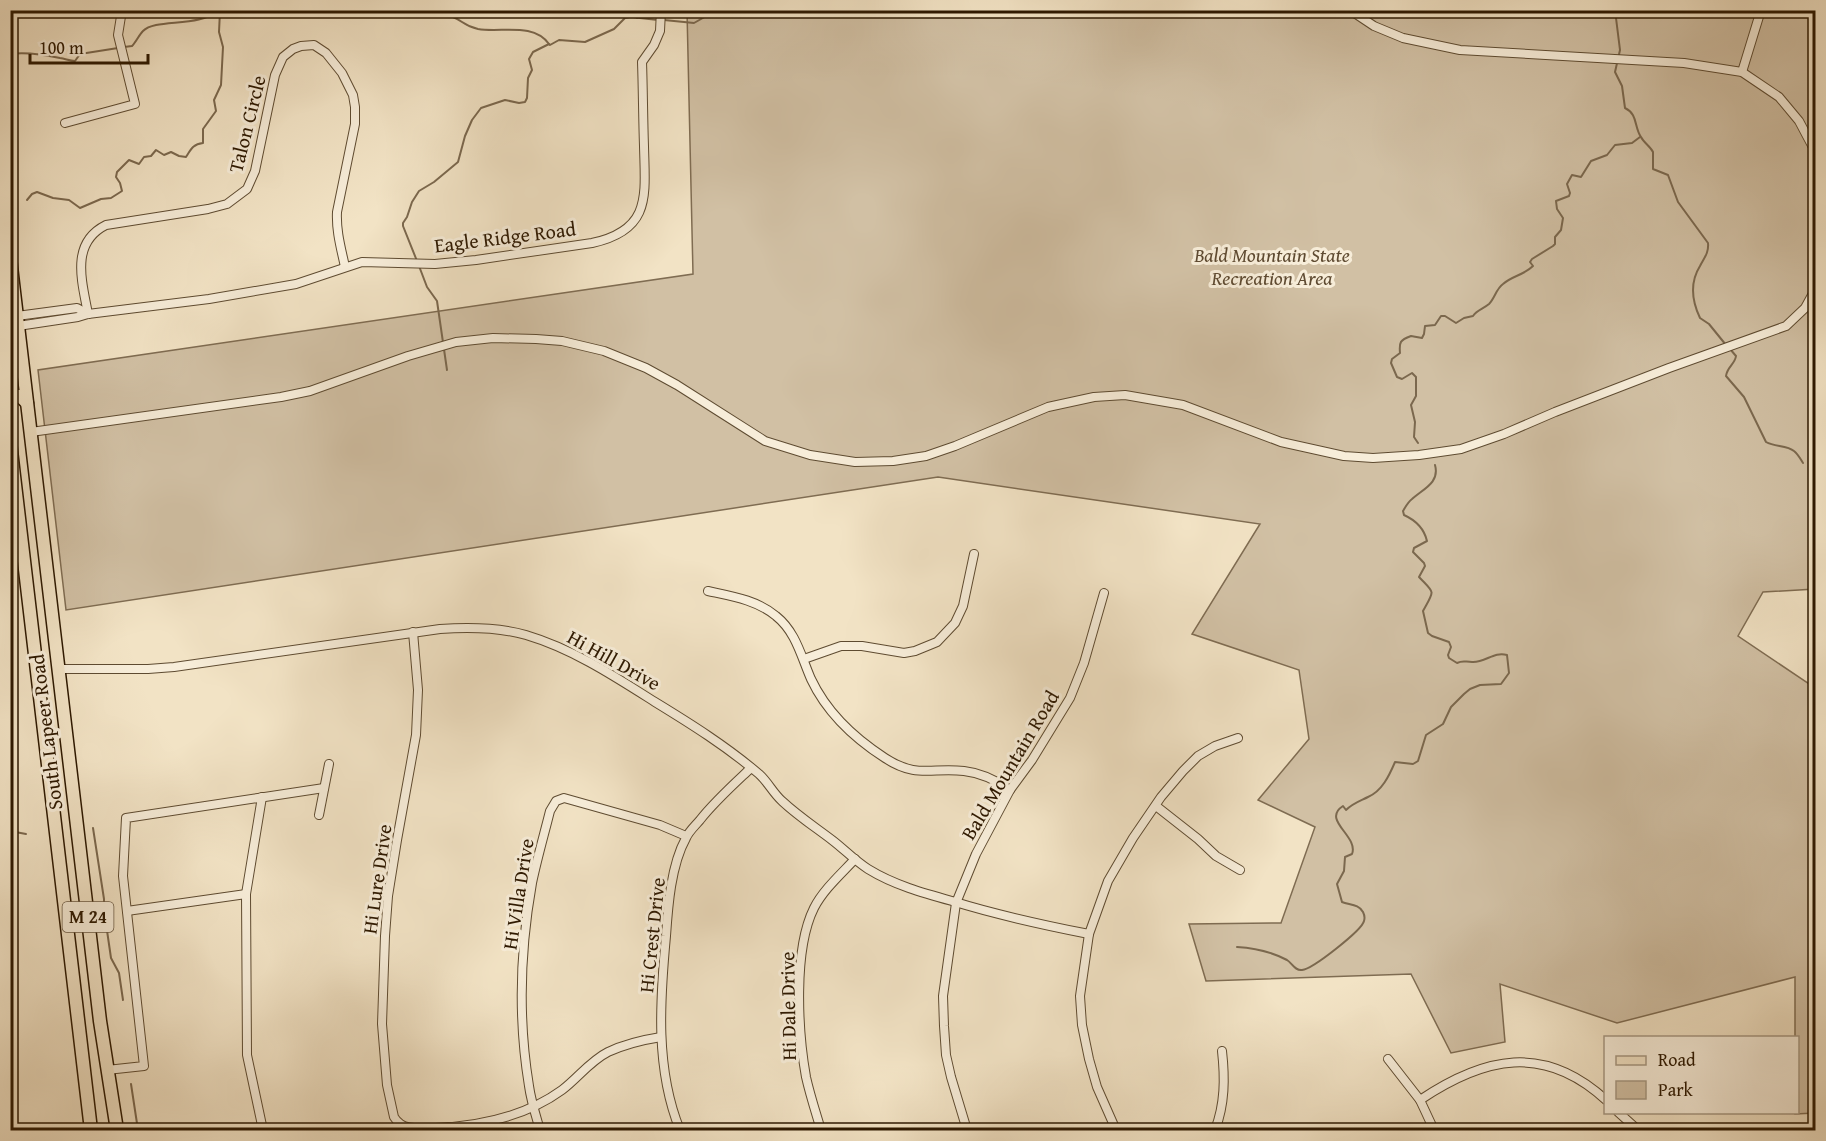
<svg xmlns="http://www.w3.org/2000/svg" width="1826" height="1141" font-family="'Gentium Book Plus',serif">
  <rect width="100%" height="100%" fill="#f2e3c5"/>
  <filter id="stains"><feTurbulence type="fractalNoise" baseFrequency=".00333" numOctaves="4"/><feColorMatrix values="0 0 0 0 .2 0 0 0 0 .09 0 0 0 0 .02 0 0 0 .5 -.17"/></filter>
  <radialGradient id="worn" r=".72"><stop offset=".6" stop-color="#630" stop-opacity="0"/><stop offset="1" stop-color="#630" stop-opacity=".3"/></radialGradient>
  <polygon fill="#d1c0a4" stroke="#7f6c52" stroke-width="1.5" points="687,11 1815,11 1815,589 1763,592 1738,636 1815,688 1815,1113 1795,1114 1795,1113 1798,1112 1798,1038 1795,1037 1795,977 1617,1023 1500,984 1505,1042 1451,1053 1411,974 1206,981 1189,924 1281,923 1315,827 1258,800 1309,739 1299,670 1192,634 1260,524 938,477 66,610 38,370 693,274"/>
  <g fill="none" stroke-linecap="round" stroke-linejoin="round">
    <g stroke="#7b684e" stroke-width="2">
      <polyline points="240,10 241,10"/>
      <path d="M420 10C431 16 442 13 453 17 463 21 464 26 478 29 501 33 533 22 549 44"/>
      <polyline points="631,10 637,18"/>
      <polyline points="751,10 755,12 765,10"/>
      <path d="M1619 10 1616 18 1620 50 1615 72 1622 86 1625 108C1638 114 1634 127 1641 137 1644 143 1650 146 1653 152V169L1668 175 1678 202 1708 243C1709 253 1704 258 1700 266 1690 282 1692 301 1700 318L1709 324 1726 345"/>
      <polyline points="664,20 694,23 717,10"/>
      <path d="M124 47 132 46C136 42 139 35 143 31 156 18 198 28 220 10"/>
      <path d="M10 54C25 52 46 55 60 58 66 59 70 61 75 61L80 54 118 48"/>
      <path d="M27 200 32 194 37 192 53 198 69 200 80 208 101 199 111 198 122 191 120 183 116 177 117 172 129 160 139 164 144 157 151 156 156 150 164 155 171 152 179 156 186 157C191 149 193 144 203 143V129L216 111 214 100 221 85 223 47 219 32 220 11"/>
      <polyline points="417,261 403,226 403,223 407,217 412,202 419,191 434,182 458,162 465,136 472,120 481,108 505,100 519,103 525,102 527,98 528,78 532,70 529,59 533,52 549,44 550,45 559,40 585,42 614,29 625,18 631,17 658,20"/>
      <polyline points="419,266 427,287 437,301 447,370"/>
      <path d="M1730 349 1736 356C1735 364 1727 367 1726 376L1744 397 1766 442C1775 447 1787 445 1794 451 1798 454 1801 460 1803 463"/>
      <path d="M1418 443 1414 437 1415 422 1411 405 1416 396V377L1412 373 1402 379 1397 377 1391 363 1392 359 1400 353C1399 342 1400 340 1411 336L1422 338 1424 334 1425 326 1435 325 1441 316H1445L1456 323 1464 318 1473 316C1477 310 1483 309 1489 304 1495 298 1496 289 1503 284 1512 276 1524 275 1533 266L1530 262 1532 259 1553 246 1555 244V237L1561 230 1563 218 1557 209 1556 201 1569 196 1570 193 1567 184 1572 175 1581 177 1591 161 1607 155 1615 145 1632 143 1640 137"/>
      <polyline points="93,828 104,899 104,910 111,958 119,973 123,1000"/>
      <polyline points="10,831 26,834"/>
      <path d="M1237 947C1254 948 1272 952 1287 960 1292 963 1295 971 1302 970 1313 969 1362 930 1364 921 1365 918 1364 914 1363 912 1359 904 1349 905 1342 902L1337 884 1344 871 1345 857 1352 854C1359 836 1321 820 1343 806L1346 810C1353 803 1360 801 1368 797 1382 791 1389 776 1395 762L1413 764 1418 761 1426 735 1443 724 1451 707 1464 694 1470 689 1480 685 1501 684 1509 673 1507 655C1494 651 1485 663 1472 662 1465 662 1463 660 1457 663L1449 658 1448 655 1451 647 1449 642 1432 636 1428 633 1423 611C1435 589 1435 594 1419 577L1425 566 1424 563 1413 552 1414 548 1427 541C1424 528 1415 520 1404 515L1403 511C1406 506 1408 502 1412 499 1423 489 1440 483 1435 465"/>
      <polyline points="131,1084 138,1130"/>
    </g>
    <g stroke="#5e4b31" stroke-width="10">
      <g id="minor">
        <polyline points="1350,10 1374,26 1403,38 1460,50 1684,63 1742,72 1779,97 1799,121 1816,153"/>
        <polyline points="1742,72 1761,10"/>
        <polyline points="65,123 135,104 118,35 122,10"/>
        <path d="M88 314C82 281 70 243 106 225L208 209 227 204 247 189 255 171 275 75 283 57 293 49 301 46 314 45 326 53 342 73 353 95 355 107V124L337 212C336 231 341 248 345 267"/>
        <polyline points="17,316 77,308 88,314"/>
        <path d="M18 326 78 317 88 314 209 299 296 284 362 262 435 264 476 260 592 243C652 230 645 195 644 146 643 118 643 90 642 62L654 45 660 31 661 10"/>
        <polyline points="31,432 281,397 310,391 408,356 456,342 493,338 536,339 562,341 604,351 646,368 677,385 765,441 810,455 855,462 893,461 926,456 955,446 1048,407 1094,397 1125,395 1183,405 1281,442 1344,456 1373,458 1419,455 1461,449 1504,434 1555,412 1669,368 1786,326 1805,308 1816,288"/>
        <path d="M708 591C731 596 757 600 776 616 796 632 801 656 811 679 827 713 854 738 885 758 917 779 932 767 964 771 982 773 996 780 1010 790"/>
        <path d="M413 632 418 690 416 735 397 840 388 896 385 936 382 1024 387 1085 394 1117C403 1132 421 1128 436 1128 480 1126 525 1117 562 1090 578 1078 590 1061 608 1052 625 1044 642 1040 661 1037"/>
        <polyline points="804,659 841,646 862,646 904,653 915,651 937,642 955,623 963,606 974,554"/>
        <path d="M59 669H148L174 667 440 629C469 627 498 627 526 635 573 649 614 676 655 702 691 724 726 746 759 774 768 782 773 793 782 801 798 816 815 827 832 840 844 849 855 861 868 869 894 885 923 893 952 901 997 915 1043 925 1089 934"/>
        <polyline points="262,797 246,894 247,1055 263,1130"/>
        <polyline points="1156,806 1198,839 1216,856 1240,870"/>
        <polyline points="319,815 329,764"/>
        <polyline points="127,911 246,894"/>
        <polyline points="1388,1059 1420,1100 1434,1130"/>
        <polyline points="107,1070 144,1066 123,876 126,818 324,788"/>
        <path d="M1420 1100C1484 1057 1544 1043 1606 1100"/>
        <polyline points="1618,1112 1638,1130"/>
        <path d="M540 1130C536 1116 531 1101 529 1086 518 1019 520 950 532 883 537 859 544 835 550 811L556 801 564 798 660 825 686 836"/>
        <path d="M680 1130C655 1069 660 1000 666 936 668 906 671 865 686 838 689 831 695 826 700 820 715 801 733 785 751 768"/>
        <path d="M821 1130C816 1113 810 1095 806 1077 798 1032 793 950 814 908 823 890 841 874 855 859"/>
        <polyline points="967,1130 951,1077 946,1055 944,1026 943,996 956,903 976,854 1010,790 1032,760 1070,698 1084,663 1104,593"/>
        <polyline points="1116,1130 1097,1087 1089,1059 1082,1025 1080,996 1089,934 1108,881 1133,838 1161,797 1183,771 1198,756 1215,746 1238,738"/>
        <path d="M1215 1130C1225 1104 1225 1078 1222 1051"/>
      </g>
    </g>
    <g stroke="#2d1800" stroke-width="15">
      <g id="primary">
        <polyline points="10,258 100,1021 117,1130"/>
        <polyline points="10,396 20,396 27,403"/>
        <polyline points="10,442 91,1130"/>
      </g>
    </g>
    <use href="#minor" stroke="#f7edd9" stroke-width="8"/>
    <use href="#primary" stroke="#f2e3c5" stroke-width="12"/>
  </g>
  <g text-anchor="middle" stroke-width="6" stroke-linejoin="round" paint-order="stroke">
    <rect fill="#f7edd9" stroke="#6a5841" stroke-width="1.5" x="62.5" y="902" width="51" height="30" rx="4.5"/>
    <g font-size="18" font-weight="bold" fill="#2d1800">
      <text x="88" y="923">M 24</text>
    </g>
    <g font-size="20" fill="#2d1800" stroke="#f7edd9">
      <text transform="translate(247 124) rotate(-76)" y="7">Talon Circle</text>
      <text transform="translate(505 237) rotate(-7)" y="7">Eagle Ridge Road</text>
      <text transform="translate(614 660) rotate(29)" y="7">Hi Hill Drive</text>
      <text transform="translate(46 732) rotate(-97)" y="7">South Lapeer Road</text>
      <text transform="translate(1010 765) rotate(-59)" y="7">Bald Mountain Road</text>
      <text transform="translate(377 879) rotate(-82)" y="7">Hi Lure Drive</text>
      <text transform="translate(518 894) rotate(-81)" y="7">Hi Villa Drive</text>
      <text transform="translate(652 935) rotate(-84)" y="7">Hi Crest Drive</text>
      <text transform="translate(788 1006) rotate(-91)" y="7">Hi Dale Drive</text>
    </g>
    <g font-size="20" font-style="italic" fill="#5e4a31" stroke="#f7edd9">
      <text x="1272" y="262">Bald Mountain State<tspan x="1272" dy="23">Recreation Area</tspan></text>
    </g>
  </g>
  <rect width="1826" height="1141" fill="none" stroke="#f2e3c5" stroke-width="36"/>
  <rect x="12" y="12" width="1802" height="1117" fill="none" stroke="#2d1800" stroke-width="3"/>
  <rect x="18" y="18" width="1790" height="1105" fill="none" stroke="#2d1800" stroke-width="1.5"/>
  <rect x="1604" y="1036" width="195" height="78" fill="#f7edd9" stroke="#a69882" stroke-width="1.5"/>
  <rect x="1616" y="1056" width="30" height="9" fill="#f2e3c5" stroke="#a69882" stroke-width="1.5"/>
  <text x="1658" y="1066" font-size="18" fill="#2d1800">Road</text>
  <rect x="1616" y="1081" width="30" height="18" fill="#d1c0a4" stroke="#a69882" stroke-width="1.5"/>
  <text x="1658" y="1096" font-size="18" fill="#2d1800">Park</text>
  <path d="M30 54v9h118v-9" fill="none" stroke="#2d1800" stroke-width="3"/>
  <text x="39" y="54" font-size="18" fill="#2d1800" stroke="#f7edd9" stroke-width="4.5" paint-order="stroke">100 m</text>
  <rect width="100%" height="100%" filter="url(#stains)"/>
  <rect width="100%" height="100%" fill="url(#worn)"/>
</svg>
